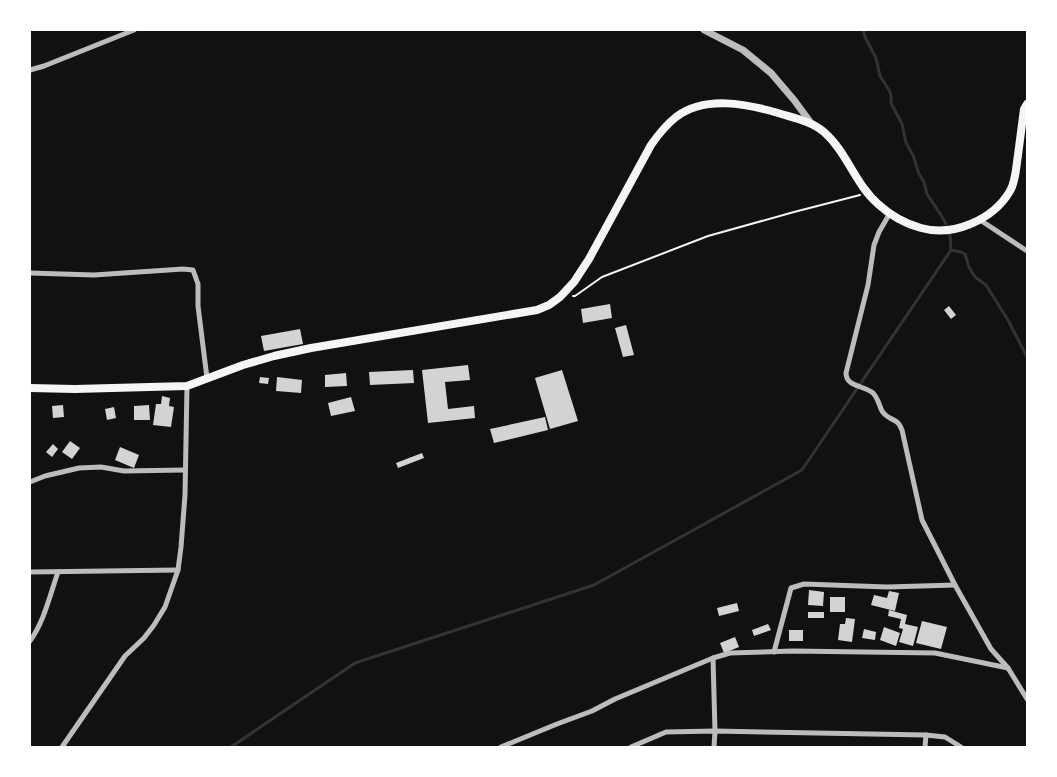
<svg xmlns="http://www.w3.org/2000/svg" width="1057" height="777" font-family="Manrope,sans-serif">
  <rect width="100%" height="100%" fill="#111"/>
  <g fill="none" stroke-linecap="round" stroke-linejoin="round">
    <g stroke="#333" stroke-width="3">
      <polyline points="863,30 866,39 876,58 880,76 889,90 891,95 891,103 902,124 906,143 913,155 919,174 924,182 927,194 941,215 946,224"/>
      <polyline points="950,235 951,250 961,252 965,254 969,267 975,277 986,285 1008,320 1027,357"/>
      <polyline points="231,747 355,663 594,585 802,470 951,250"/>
    </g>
  </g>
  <g fill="#d3d3d3">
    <polygon points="610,304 612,318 583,323 581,309"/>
    <polygon points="949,306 956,315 951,319 944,310"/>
    <polygon points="626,325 634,355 623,357 615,328"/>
    <polygon points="300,329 303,344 264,351 261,336"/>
    <polygon points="468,365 470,380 445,382 448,409 474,406 475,418 428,423 422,370"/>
    <polygon points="413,370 414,383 370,385 369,372"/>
    <polygon points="562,370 578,421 550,429 535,378"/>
    <polygon points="346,373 347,386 325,387 325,375"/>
    <polygon points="260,377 269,378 268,384 259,383"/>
    <polygon points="277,377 302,380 301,393 276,391"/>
    <polygon points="162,396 170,398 169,406 174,407 171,427 153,425 156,404 161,404"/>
    <polygon points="351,397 355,411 331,416 328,403"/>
    <polygon points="63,405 64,417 53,418 52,406"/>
    <polygon points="149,405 150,420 134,420 134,406"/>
    <polygon points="114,407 116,418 107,420 105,409"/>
    <polygon points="545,417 548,430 494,443 490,429"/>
    <polygon points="70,441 80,448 72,459 62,452"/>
    <polygon points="53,444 58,449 52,457 46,452"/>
    <polygon points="120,447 139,455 134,468 115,460"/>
    <polygon points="422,453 424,458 398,468 396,463"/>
    <polygon points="809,590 824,592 823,606 808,605"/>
    <polygon points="889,591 899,593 895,611 871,605 874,595 887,598"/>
    <rect x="830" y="597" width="15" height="15"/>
    <polygon points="737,603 739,611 719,616 717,608"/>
    <polygon points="889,610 907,615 905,624 918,627 913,646 899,642 903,629 899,628 901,619 888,616"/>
    <rect x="808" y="612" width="16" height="6"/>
    <polygon points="846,618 855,619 852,642 838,640 840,624 845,624"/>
    <polygon points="922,621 947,627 941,649 916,643"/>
    <polygon points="768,624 771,630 754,636 752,630"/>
    <polygon points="884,627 900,633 896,646 880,640"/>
    <polygon points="864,629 876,632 875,640 862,638"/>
    <rect x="789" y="630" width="14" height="11"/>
    <polygon points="735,637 739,647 724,653 720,643"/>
  </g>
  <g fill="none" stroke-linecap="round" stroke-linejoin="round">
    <polyline stroke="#f5f5f5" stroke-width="2" points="573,296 575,296 602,277 708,236 794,212 860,195"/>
    <g stroke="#bcbcbc" stroke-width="5">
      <polyline points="30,70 44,66 134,30"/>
      <path d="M890 213 879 232 874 245 868 285 846 373C846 387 863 385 873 393 878 398 879 405 882 411 887 419 893 418 898 423 900 425 901 428 902 430L922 520 955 585 991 649 1008 668 1027 699"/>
      <polyline points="980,220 1027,251"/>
      <polyline points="30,273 94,275 183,269 193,270 198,284 198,306 207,378"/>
      <polyline points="30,482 45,476 79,468 101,467 124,471 184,470"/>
      <polyline points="30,572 178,570"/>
      <path d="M30 641C44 622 50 595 58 572"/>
      <polyline points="774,652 791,588 804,584 887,587 955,585"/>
      <polyline points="713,658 715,731 714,747"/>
      <polyline points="62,747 125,656 144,638 154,625 165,607 178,570 181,547 185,495 187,386"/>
      <polyline points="501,747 557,724 592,711 615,699 713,658 730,653 793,651 935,653 1008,668"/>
      <polyline points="631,747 666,732 715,731 926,735 945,737 961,747"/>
      <polyline points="925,747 926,735"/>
    </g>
    <polyline stroke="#bcbcbc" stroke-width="7" points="704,30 743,50 771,73 794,100 811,123"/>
    <path stroke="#f5f5f5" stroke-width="8" d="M30 388 75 389 187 386 243 365 274 356 311 348 537 310 549 305 560 297 574 282 589 259 651 145C658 135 666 125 676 117 705 95 747 104 778 113 794 118 811 121 824 132 847 152 855 184 878 204 890 215 906 224 921 228 953 237 993 220 1010 191 1016 181 1016 167 1018 155 1020 139 1022 124 1024 109L1027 104"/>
  </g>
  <rect width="1057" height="777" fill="none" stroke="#ffffff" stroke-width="62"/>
</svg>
